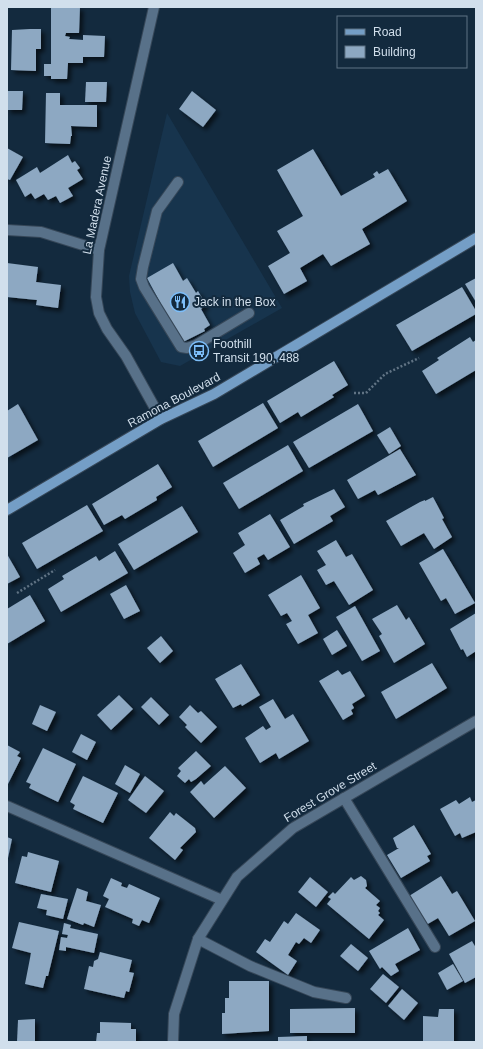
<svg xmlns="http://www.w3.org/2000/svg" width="483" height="1049" font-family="Helvetica,sans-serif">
  <defs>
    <filter id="shadow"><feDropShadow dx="3.5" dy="3.5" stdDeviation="2" flood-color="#0009"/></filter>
  </defs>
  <rect width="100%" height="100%" fill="#132a3e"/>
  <polygon fill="#17344d" points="167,113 282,308 180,366 161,362 135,313 130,292 129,276"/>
  <g fill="#8da8c2" filter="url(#shadow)">
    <polygon points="51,7 80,7 79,33 66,33 65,36 70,37 69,39 83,40 83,35 105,36 104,57 83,57 83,63 68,63 67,79 51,79 51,76 44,76 44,64 51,64"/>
    <polygon points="30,29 41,29 41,49 36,49 36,71 11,70 12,30"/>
    <polygon points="86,82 107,82 106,102 85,102"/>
    <polygon points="7,91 23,91 22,110 7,110"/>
    <polygon points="192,91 216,110 203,127 179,109"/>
    <polygon points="46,93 60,93 60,105 97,105 97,127 71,126 72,136 71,136 70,144 45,143"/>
    <polygon points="7,148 23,157 10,180 7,179"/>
    <polygon points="313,149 341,196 375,177 373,174 377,171 379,174 388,169 407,201 362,229 370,244 331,266 323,254 300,268 307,281 284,294 268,266 290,253 277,231 303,216 277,170"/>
    <polygon points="68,155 72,163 75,161 80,168 77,170 83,179 68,188 73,196 60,203 56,196 48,200 44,194 35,199 31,193 25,197 16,180 37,167 40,173"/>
    <polygon points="7,263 38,267 36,282 61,285 58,308 36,305 37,300 7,297"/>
    <polygon points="173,263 183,281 187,278 196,293 198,291 206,305 201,309 210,325 204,329 205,331 183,342 169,318 166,319 159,305 161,304 147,278"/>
    <polygon points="476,278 476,302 465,284"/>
    <polygon points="462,287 476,311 476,314 412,351 396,325"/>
    <polygon points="470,337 473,342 476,340 476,370 436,394 422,371 439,360 437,358"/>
    <polygon points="334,361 348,385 332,395 334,397 301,417 298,412 280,423 267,401"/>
    <polygon points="263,403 278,428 213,467 198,441"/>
    <polygon points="18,404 38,440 7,458 7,411"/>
    <polygon points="358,404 373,431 309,468 293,442"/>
    <polygon points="390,427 401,446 389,454 377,435"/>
    <polygon points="288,445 303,471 239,509 223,483"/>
    <polygon points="400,449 416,475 378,495 375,490 358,499 347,480"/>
    <polygon points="158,464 172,487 156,497 157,500 125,519 122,515 104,525 92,504"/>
    <polygon points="334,489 345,507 330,516 333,521 294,544 280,520 304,506 303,504"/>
    <polygon points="433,497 444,518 442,519 452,537 434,549 424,533 401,546 386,521 420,502 425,500 425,501"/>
    <polygon points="87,505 103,531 37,569 22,543"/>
    <polygon points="182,506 198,532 134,570 118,544"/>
    <polygon points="270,514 290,547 268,560 264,554 257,558 260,564 245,573 233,553 245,545 238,533"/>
    <polygon points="336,540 346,557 352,554 373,590 349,605 334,581 326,585 317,570 326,565 317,551"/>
    <polygon points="443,549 475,603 455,614 446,598 441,601 419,563"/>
    <polygon points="115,551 128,573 61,612 48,589 64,579 62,576 96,556 99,561"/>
    <polygon points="7,554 20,577 7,584"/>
    <polygon points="301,575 320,608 308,615 318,633 298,644 286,624 292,621 287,613 281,616 268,595"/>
    <polygon points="126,585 140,611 124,619 110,594"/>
    <polygon points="30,595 45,621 7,644 7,609"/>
    <polygon points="397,605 406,620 409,617 425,644 394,663 379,636 382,634 372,619"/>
    <polygon points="355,606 380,651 362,661 336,617"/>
    <polygon points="476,613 476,651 467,657 463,649 461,650 450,629"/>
    <polygon points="337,630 347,646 332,655 323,639"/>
    <polygon points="161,636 173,651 160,663 147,648"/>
    <polygon points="432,663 447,688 396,719 381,692"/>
    <polygon points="241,664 260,695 242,706 241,704 233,708 215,679"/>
    <polygon points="338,670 342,675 350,671 365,696 352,704 354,708 351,710 353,714 343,720 319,681"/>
    <polygon points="119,695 133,709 111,730 97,715"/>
    <polygon points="151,697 169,715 159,725 141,707"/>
    <polygon points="273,699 285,719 293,714 309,741 279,759 276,753 260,763 245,738 263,726 266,730 271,727 259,707"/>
    <polygon points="40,705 56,712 47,731 32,724"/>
    <polygon points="190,705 198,713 201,711 217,727 201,743 185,727 187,725 179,717"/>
    <polygon points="81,734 96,742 87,760 72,752"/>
    <polygon points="7,745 20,752 17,756 21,758 7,786"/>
    <polygon points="43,748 76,764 58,802 29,788 31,784 26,782"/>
    <polygon points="196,751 211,766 196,779 191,782 189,779 185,783 177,776 181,771 178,768"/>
    <polygon points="125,765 140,774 130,793 115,784"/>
    <polygon points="225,766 246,788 214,818 190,792 201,781 204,785 205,784"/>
    <polygon points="83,776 118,793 103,823 73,809 75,805 70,802"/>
    <polygon points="145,776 164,791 146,813 128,800"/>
    <polygon points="470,797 472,802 476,800 476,832 462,838 460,833 455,836 440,809 456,800 459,804"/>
    <polygon points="170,812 174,816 176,813 195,828 196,832 180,848 183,850 175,860 149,838"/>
    <polygon points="414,825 431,854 427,856 430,861 401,878 387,855 399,848 397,848 393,838"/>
    <polygon points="7,837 12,839 8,858 7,857"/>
    <polygon points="28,852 59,861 51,892 15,883 22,856 27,857"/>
    <polygon points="361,876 366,880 367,886 365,888 380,901 376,905 380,908 378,911 380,913 378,915 384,920 369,939 327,904 331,899 328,897 333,892 335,894 351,877 354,880"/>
    <polygon points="441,876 452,894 457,891 475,921 449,936 438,918 426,925 409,896"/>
    <polygon points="310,877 328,892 316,907 298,892"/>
    <polygon points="111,878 122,883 121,886 127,888 129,884 160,898 149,923 142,920 139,926 132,923 133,919 105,907 109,899 103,896"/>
    <polygon points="77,888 88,892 86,901 101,905 94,927 84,923 83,925 67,919"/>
    <polygon points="41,894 68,899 63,919 46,915 47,910 37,908"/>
    <polygon points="296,913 320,930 311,943 304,938 299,944 296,942 288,955 297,961 288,975 256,952 265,939 270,942 284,921 288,924"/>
    <polygon points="19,922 59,931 48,976 46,976 43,988 25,984 31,953 12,948"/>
    <polygon points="64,923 71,925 70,928 98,934 94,953 66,947 66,951 59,950 61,937 67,938 68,935 62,934"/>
    <polygon points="408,928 420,950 395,964 399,971 391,976 382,967 380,969 369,951"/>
    <polygon points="472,941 476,948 476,977 465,983 449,954"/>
    <polygon points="351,944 368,958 358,971 340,956"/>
    <polygon points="100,952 132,960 129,972 134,973 129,992 126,991 124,998 84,989 89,966 93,967 94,961 98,959"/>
    <polygon points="453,964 463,981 447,990 438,973"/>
    <polygon points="383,974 399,987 386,1003 370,989"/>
    <polygon points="229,981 269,981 269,1031 222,1034 222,1013 225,1013 225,998 229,998"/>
    <polygon points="402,989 418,1003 404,1020 388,1006"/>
    <polygon points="355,1008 355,1033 290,1033 290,1009"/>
    <polygon points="439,1009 454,1009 454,1042 423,1042 423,1016 438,1017"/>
    <polygon points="35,1019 35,1042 17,1042 18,1020"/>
    <polygon points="100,1022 131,1023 131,1029 136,1029 136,1042 96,1042 97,1033 100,1033"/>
    <polygon points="307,1036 307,1042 278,1042 278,1037"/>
  </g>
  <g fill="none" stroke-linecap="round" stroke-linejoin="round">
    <g stroke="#364758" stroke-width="12">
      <g id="lane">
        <polyline points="178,182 157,211 143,267 141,279 144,287 181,347 187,348 196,345 249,313"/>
        <polyline points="344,798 435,947"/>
        <polyline points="7,806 222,900"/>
        <polyline points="198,939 250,966 314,992 346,998"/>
      </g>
    </g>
    <g stroke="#364758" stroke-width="12">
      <g id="street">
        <polyline points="154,7 99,250 96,297 99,313 107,329 126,356 161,419"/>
        <polyline points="7,230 41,232 99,250"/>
        <polyline points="173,1042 174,1014 198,939 237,877 293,828 476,721"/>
      </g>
    </g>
    <g stroke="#364758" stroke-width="12">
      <polyline id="primary" points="7,510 161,419 214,394 476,238"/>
    </g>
    <g stroke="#607384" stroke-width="2.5" stroke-dasharray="2 2" stroke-linecap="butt">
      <polyline points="354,393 366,393 385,374 419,358"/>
      <polyline points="17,593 55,570"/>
    </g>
    <use href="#lane" stroke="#587189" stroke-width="10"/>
    <use href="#street" stroke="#587189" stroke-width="10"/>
    <use href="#primary" stroke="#749ec6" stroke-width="10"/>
  </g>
  <defs>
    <g id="restaurant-ring" transform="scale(1)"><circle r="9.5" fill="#132a3e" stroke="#7dbef9" stroke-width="1.5"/><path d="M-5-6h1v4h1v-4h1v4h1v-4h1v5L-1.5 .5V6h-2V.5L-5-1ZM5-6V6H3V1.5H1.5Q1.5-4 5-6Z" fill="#7dbef9"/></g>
    <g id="bus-ring" transform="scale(1)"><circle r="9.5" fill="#132a3e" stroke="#7dbef9" stroke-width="1.5"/><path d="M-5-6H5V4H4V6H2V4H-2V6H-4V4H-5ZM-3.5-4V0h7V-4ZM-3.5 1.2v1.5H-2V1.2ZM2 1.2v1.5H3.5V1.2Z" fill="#7dbef9"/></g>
  </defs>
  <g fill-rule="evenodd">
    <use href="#restaurant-ring" x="180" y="302"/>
    <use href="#bus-ring" x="199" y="351"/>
  </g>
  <g text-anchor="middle" stroke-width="4" stroke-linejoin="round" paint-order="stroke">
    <g font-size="12" fill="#d1dfec" stroke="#132a3e">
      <text transform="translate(97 205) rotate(-78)" y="4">La Madera Avenue</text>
      <text transform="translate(174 400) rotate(-28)" y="4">Ramona Boulevard</text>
      <text transform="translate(330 792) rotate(-31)" y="4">Forest Grove Street</text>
    </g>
    <g font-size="12" fill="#d1dfec" stroke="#132a3e" text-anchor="start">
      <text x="194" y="306">Jack in the Box</text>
      <text x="213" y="348">Foothill<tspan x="213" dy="14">Transit 190, 488</tspan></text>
    </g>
  </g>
  <rect width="483" height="1049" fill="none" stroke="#d1dfec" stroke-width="16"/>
  <rect x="337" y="16" width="130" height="52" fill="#132a3e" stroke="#5f7284"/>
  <rect x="345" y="29" width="20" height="6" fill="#749ec6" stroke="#5f7284"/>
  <text x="373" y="36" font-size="12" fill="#d1dfec">Road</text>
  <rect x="345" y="46" width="20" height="12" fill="#8da8c2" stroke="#5f7284"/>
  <text x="373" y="56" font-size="12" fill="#d1dfec">Building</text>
</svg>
